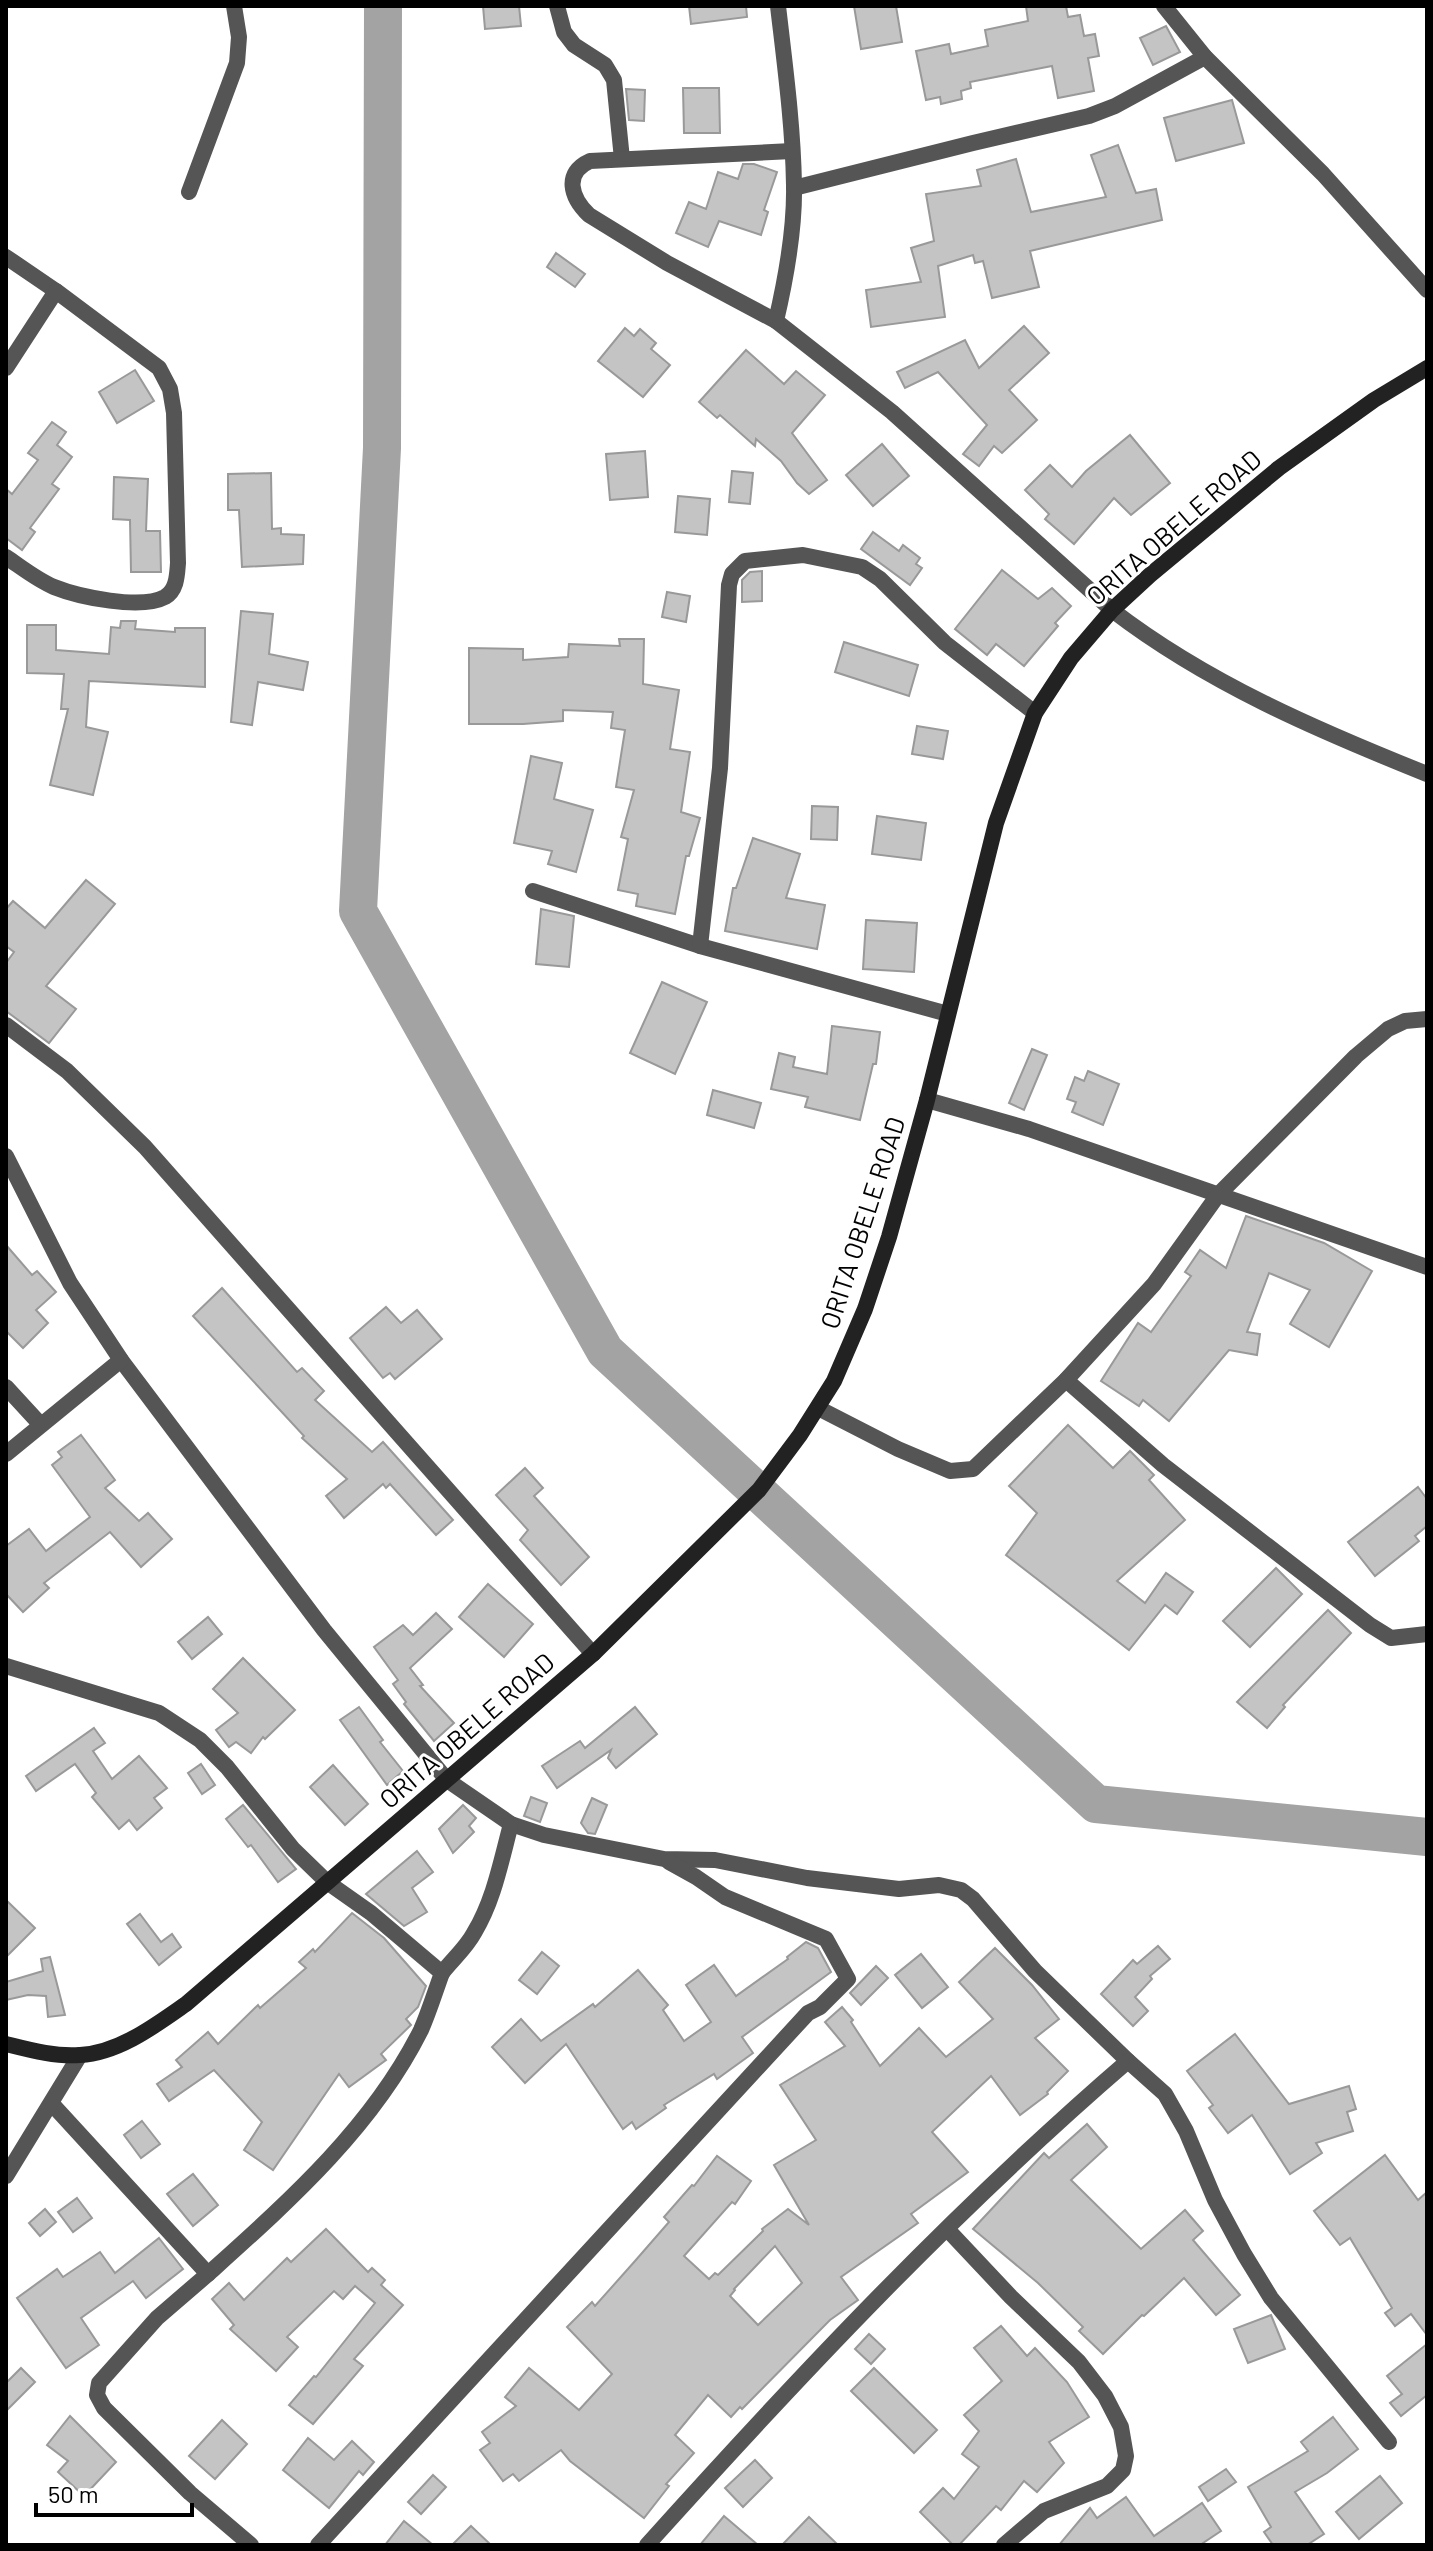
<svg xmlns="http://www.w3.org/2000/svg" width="1433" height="2551" font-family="Barlow,sans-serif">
  <rect width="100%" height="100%" fill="#fff"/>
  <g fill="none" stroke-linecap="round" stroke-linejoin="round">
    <polyline stroke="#a3a3a3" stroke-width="38" points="383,6 382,448 358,911 605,1351 1096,1804 1427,1837"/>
  </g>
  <g fill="#c4c4c4" stroke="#999" stroke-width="2" fill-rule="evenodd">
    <polygon points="483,6 519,6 521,26 485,29"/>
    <polygon points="689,6 746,6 747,17 691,24"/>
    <polygon points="854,6 896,6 902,42 861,49"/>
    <polygon points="1026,6 1066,6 1068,17 1080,15 1084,36 1095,34 1099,56 1088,58 1094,91 1058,98 1052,66 970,82 971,88 961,91 962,99 941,104 940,97 926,100 916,51 949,44 951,54 988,46 985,30 1028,21"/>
    <polygon points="1166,26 1180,52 1153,65 1140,38"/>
    <polygon points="683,88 719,88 720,133 684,133"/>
    <polygon points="626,89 645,90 644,121 629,120"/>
    <polygon points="1232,100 1244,143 1176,161 1164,118"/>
    <polygon points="1118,145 1136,193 1156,189 1162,220 1030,251 1039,287 992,298 983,261 975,263 973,255 938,266 945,317 871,327 866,290 921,282 911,248 934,241 926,194 981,186 977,170 1016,159 1031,212 1106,197 1091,155"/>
    <polygon points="743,164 754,164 777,172 764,210 768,212 761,235 719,221 708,247 676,233 689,202 706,209 718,172 738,179"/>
    <polygon points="556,253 585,274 575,287 547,267"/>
    <polygon points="1024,326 1049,353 1009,390 1037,420 1002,453 994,446 979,466 963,454 987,425 938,372 905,388 897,372 965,340 979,368"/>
    <polygon points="625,328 634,336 640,329 656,343 651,349 670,365 643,397 598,361"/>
    <polygon points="746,350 784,384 796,371 825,395 792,433 827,480 809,494 797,483 781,461 756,439 755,446 720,415 717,418 699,402"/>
    <polygon points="135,370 154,401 117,423 99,392"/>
    <polygon points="52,422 66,432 57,445 72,457 52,484 59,489 30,528 35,532 22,550 6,538 6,489 12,494 38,460 28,453"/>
    <polygon points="1130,435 1170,483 1131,515 1114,498 1074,544 1045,519 1049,514 1025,490 1050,465 1072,487 1086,471"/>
    <polygon points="882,444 909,476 873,506 846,475"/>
    <polygon points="645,451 648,497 610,500 606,454"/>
    <polygon points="732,471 753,473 750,504 729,502"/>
    <polygon points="271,473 272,529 281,528 281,534 304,535 303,564 242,567 239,510 228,510 228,474"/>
    <polygon points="114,477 148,479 146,531 160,531 161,572 131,572 130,520 113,519"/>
    <polygon points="678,496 710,499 707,535 675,532"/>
    <polygon points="873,532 899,551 903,545 920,558 916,564 922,568 910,585 861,549"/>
    <polygon points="1002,570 1038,599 1052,588 1071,606 1055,623 1058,626 1024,666 996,644 987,655 955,629"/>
    <polygon points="762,571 762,601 742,602 742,580 750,572"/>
    <polygon points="667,592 690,596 686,622 662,617"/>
    <polygon points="241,611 273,614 269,654 308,662 303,690 258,682 252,725 231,722"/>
    <polygon points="121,621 136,621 135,629 175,632 175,628 205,628 205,687 89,681 86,727 108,732 93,795 50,785 68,709 61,709 64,674 27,673 27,625 56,625 56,650 109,654 111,627 120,628"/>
    <polygon points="619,639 644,639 643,684 679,690 670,749 690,752 681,812 700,818 689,856 686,856 675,914 636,906 638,894 618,890 628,839 621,837 634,790 616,787 625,730 611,728 613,712 563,710 563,721 523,724 469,724 469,648 523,649 523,660 568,657 569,644 620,646"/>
    <polygon points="844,642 918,665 909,696 835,672"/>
    <polygon points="917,726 948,731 943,759 912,754"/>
    <polygon points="531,756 562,763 554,799 593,810 576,872 548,864 552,851 514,843"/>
    <polygon points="812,806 838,807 837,840 811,839"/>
    <polygon points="877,816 926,823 921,860 872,854"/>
    <polygon points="753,838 800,854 786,898 825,905 817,949 725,931 733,888 736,888"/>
    <polygon points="86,880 115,904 46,986 76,1009 49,1043 6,1011 6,963 14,952 6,946 6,909 13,901 45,928"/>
    <polygon points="541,909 574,916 569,967 536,964"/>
    <polygon points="866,920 917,923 914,972 863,969"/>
    <polygon points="662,982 707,1002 675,1074 630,1053"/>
    <polygon points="832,1026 880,1032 876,1064 873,1064 860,1120 805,1107 808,1097 771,1089 779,1053 795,1057 793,1067 827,1074"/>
    <polygon points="1032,1049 1047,1055 1024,1110 1009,1103"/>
    <polygon points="1088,1071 1119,1084 1103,1125 1072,1112 1076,1102 1067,1099 1075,1077 1084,1081"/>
    <polygon points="713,1090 761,1103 754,1128 707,1115"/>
    <polygon points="1246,1216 1324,1243 1372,1271 1329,1347 1290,1324 1310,1290 1269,1273 1247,1332 1260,1334 1257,1355 1229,1350 1169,1421 1143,1400 1139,1406 1101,1381 1138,1323 1151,1332 1191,1276 1185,1272 1200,1250 1226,1268"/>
    <polygon points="6,1245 32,1275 37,1271 56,1292 36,1310 48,1323 23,1348 6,1331"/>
    <polygon points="222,1288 297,1372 302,1368 324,1391 315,1400 372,1452 383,1442 453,1520 436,1535 390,1484 386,1488 383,1484 344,1518 326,1496 347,1479 302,1438 304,1436 193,1316"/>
    <polygon points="386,1307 401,1323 417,1310 442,1339 395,1379 390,1373 383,1378 350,1338"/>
    <polygon points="1068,1425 1113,1468 1130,1451 1154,1475 1149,1480 1185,1520 1117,1581 1145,1603 1166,1573 1193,1592 1177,1614 1165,1605 1129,1650 1006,1555 1037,1513 1009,1486"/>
    <polygon points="81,1435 115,1480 105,1488 139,1521 148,1513 172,1539 141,1567 110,1532 44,1583 49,1588 23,1612 6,1594 6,1546 29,1529 46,1551 90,1517 52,1465 62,1457 58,1452"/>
    <polygon points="525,1468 543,1488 534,1496 589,1557 561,1585 520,1540 528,1530 496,1495"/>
    <polygon points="1418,1487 1427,1499 1427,1526 1415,1536 1419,1541 1375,1576 1348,1542"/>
    <polygon points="1276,1568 1302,1594 1250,1647 1223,1621"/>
    <polygon points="488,1584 533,1624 504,1657 459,1617"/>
    <polygon points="1328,1610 1351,1633 1283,1705 1285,1707 1267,1728 1237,1702"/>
    <polygon points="436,1613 452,1629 410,1668 423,1685 420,1686 454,1723 434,1741 404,1704 406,1702 393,1684 398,1680 374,1647 403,1625 413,1635"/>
    <polygon points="208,1617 222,1634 192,1659 178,1642"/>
    <polygon points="243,1658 295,1710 265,1739 263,1737 251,1753 236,1742 229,1747 216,1730 238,1713 213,1689"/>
    <polygon points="359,1707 383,1740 380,1742 403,1771 387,1785 340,1720"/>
    <polygon points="635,1707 657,1734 616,1768 608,1758 611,1750 557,1788 542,1766 580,1741 585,1748"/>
    <polygon points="94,1728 105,1743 93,1751 112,1779 139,1756 167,1788 154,1798 162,1808 137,1830 129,1820 119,1829 92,1797 96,1793 75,1764 36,1791 26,1776"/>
    <polygon points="201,1764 215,1785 202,1794 188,1773"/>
    <polygon points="333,1765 368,1804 345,1825 310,1787"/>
    <polygon points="531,1797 547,1803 540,1822 524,1816"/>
    <polygon points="592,1798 607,1805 595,1834 588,1833 581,1823"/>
    <polygon points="243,1805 296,1869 278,1882 251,1845 248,1847 226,1819"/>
    <polygon points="463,1805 476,1818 469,1826 474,1832 453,1853 439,1829"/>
    <polygon points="417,1851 433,1872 412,1888 427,1912 404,1926 366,1894"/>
    <polygon points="6,1900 35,1928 6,1957"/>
    <polygon points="352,1913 384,1938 426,1986 418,2007 406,2019 411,2025 381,2054 386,2060 349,2087 339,2074 273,2170 244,2150 262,2122 214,2070 169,2101 157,2084 182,2067 176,2060 208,2032 218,2044 258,2005 260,2008 306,1968 299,1962 313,1949 315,1952"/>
    <polygon points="140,1914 161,1942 172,1934 181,1947 159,1965 127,1924"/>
    <polygon points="806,1942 818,1948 831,1972 742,2037 753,2053 717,2079 714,2074 664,2105 666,2108 636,2129 632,2122 623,2129 566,2044 525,2083 492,2047 521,2019 541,2041 593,2004 595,2007 638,1970 668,2005 663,2010 684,2041 711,2022 686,1985 714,1965 736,1996 788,1959 787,1957"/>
    <polygon points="1158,1946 1170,1959 1150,1976 1152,1979 1135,1997 1148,2011 1133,2026 1101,1994 1133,1960 1137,1964"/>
    <path d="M995 1948 1032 1985 1059 2019 1035 2038 1068 2071 1047 2092 1048 2094 1020 2115 991 2076 932 2132 968 2172 911 2214 918 2223 841 2277 858 2300 830 2320 742 2409 740 2407 731 2417 708 2395 675 2435 694 2453 666 2484 669 2486 644 2518 570 2461 561 2450 519 2481 513 2474 503 2481 480 2450 490 2443 482 2432 516 2406 505 2397 529 2368 579 2410 612 2374 567 2327 592 2302 595 2306 635 2261 669 2222 664 2217 692 2185 694 2186 717 2156 751 2181 735 2204 732 2202 684 2256 709 2279 715 2273 718 2275 763 2231 762 2229 788 2209 809 2225 774 2165 816 2140 780 2085 845 2046 825 2022 842 2007 853 2020 851 2022 880 2066 919 2028 946 2057 993 2019 959 1982ZM775 2246 802 2283 758 2325 730 2296 735 2290 734 2289Z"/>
    <polygon points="542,1952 559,1966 537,1994 519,1980"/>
    <polygon points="921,1954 948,1987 922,2008 895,1975"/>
    <polygon points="50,1957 65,2015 48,2017 46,1996 28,1995 6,2000 6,1982 43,1971 41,1959"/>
    <polygon points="876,1966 888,1978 861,2005 850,1993"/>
    <polygon points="1235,2034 1289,2104 1349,2086 1356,2109 1347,2112 1353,2131 1316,2143 1322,2153 1290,2174 1252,2115 1228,2133 1209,2108 1213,2105 1187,2071"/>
    <polygon points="142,2121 160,2144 141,2158 124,2135"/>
    <polygon points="1087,2124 1107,2147 1071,2180 1141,2249 1185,2210 1203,2231 1193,2240 1240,2295 1216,2315 1184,2278 1144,2316 1142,2315 1103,2354 1079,2331 1083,2327 1038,2283 973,2229 1044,2153 1049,2158"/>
    <polygon points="1385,2155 1418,2200 1427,2192 1427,2335 1411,2314 1395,2326 1385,2313 1392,2308 1350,2238 1340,2245 1314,2211"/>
    <polygon points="193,2174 218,2205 193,2226 167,2194"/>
    <polygon points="77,2198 92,2218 73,2232 58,2212"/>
    <polygon points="45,2209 56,2222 40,2236 29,2223"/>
    <polygon points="326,2229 368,2272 372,2268 385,2280 381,2285 403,2305 354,2359 363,2366 313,2424 289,2405 314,2376 316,2377 375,2303 355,2286 343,2299 334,2291 287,2337 298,2347 276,2371 230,2329 234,2325 212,2299 229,2283 244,2300 287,2258 291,2262"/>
    <polygon points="159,2238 183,2269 146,2298 133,2281 81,2318 99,2345 66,2368 17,2298 57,2269 63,2277 100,2252 115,2273"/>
    <polygon points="1271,2315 1285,2349 1248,2363 1234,2329"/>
    <polygon points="1001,2326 1027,2356 1035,2348 1067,2382 1089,2417 1049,2442 1064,2463 1037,2492 1024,2481 1001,2510 996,2506 959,2545 953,2545 920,2512 943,2488 954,2499 979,2467 962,2454 979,2431 964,2415 1002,2381 974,2348"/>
    <polygon points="869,2334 885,2349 871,2364 855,2349"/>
    <polygon points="1427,2344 1427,2395 1401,2416 1390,2403 1402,2394 1387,2376"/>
    <polygon points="21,2368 35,2382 6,2411 6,2383"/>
    <polygon points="874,2368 937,2430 914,2453 851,2391"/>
    <polygon points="70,2416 116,2462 84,2496 58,2472 68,2461 47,2445"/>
    <polygon points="1333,2417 1358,2449 1327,2473 1295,2492 1324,2534 1307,2545 1273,2545 1264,2532 1271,2527 1248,2487 1308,2451 1301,2442"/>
    <polygon points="222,2420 247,2444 215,2479 189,2456"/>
    <polygon points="308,2438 334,2460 352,2441 374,2462 363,2475 359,2471 329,2508 283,2470"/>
    <polygon points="755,2460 772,2478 743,2507 725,2488"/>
    <polygon points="1226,2469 1236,2482 1208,2501 1199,2487"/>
    <polygon points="433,2475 446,2487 421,2514 408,2502"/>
    <polygon points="1380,2476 1402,2503 1359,2539 1336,2512"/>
    <polygon points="1126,2497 1154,2536 1202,2503 1221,2531 1200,2545 1059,2545 1090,2508 1097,2518"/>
    <polygon points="724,2516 758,2545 700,2545"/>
    <polygon points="809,2517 838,2545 782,2545"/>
    <polygon points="404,2521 433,2545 385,2545"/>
    <polygon points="471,2526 491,2545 452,2545"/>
  </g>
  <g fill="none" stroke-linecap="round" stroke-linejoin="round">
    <g stroke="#555" stroke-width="16">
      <polyline points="557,6 564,32 574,45 605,65 614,80 622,159"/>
      <path d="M778 6C785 66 793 125 794 185 795 230 786 278 776 321L892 412 1112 610C1207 683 1317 730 1427 774"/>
      <polyline points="1164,6 1205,57 1323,174 1427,290"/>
      <polyline points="794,188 973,143 1089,116 1115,106 1205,57"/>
      <polyline points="189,192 237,63 239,37 234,6"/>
      <polyline points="6,257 56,291 6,368"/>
      <path d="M776 321 667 263 589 215C571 198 563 173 590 161L792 151"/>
      <path d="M6 557C21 567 37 580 54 587 79 597 141 610 165 597 177 590 177 575 178 563L174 413 170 389 159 368 56 291"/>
      <polyline points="533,891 700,946 948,1014"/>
      <polyline points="700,946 720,768 729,585 732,574 745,561 803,555 862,567 880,579 945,643 1035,713"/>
      <polyline points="6,1025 67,1071 145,1147 593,1654"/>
      <polyline points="927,1100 1029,1129 1427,1267"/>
      <polyline points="6,1156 70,1283 121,1360 324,1630 447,1780 511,1824 544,1835 664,1859 715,1860 807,1878 899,1889 939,1885 961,1890 973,1899 1035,1971 1128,2061"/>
      <polyline points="1066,1380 1163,1465 1370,1625 1391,1638 1427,1634"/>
      <polyline points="6,1387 40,1424"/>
      <polyline points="818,1408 898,1449 950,1471 973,1469 1066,1380 1154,1284 1218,1195 1356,1056 1388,1029 1405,1021 1427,1019"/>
      <polyline points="6,1454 121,1360"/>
      <path d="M6 1666 159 1713 200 1740 227 1767 293 1849 327 1882 371 1913 442 1973C435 1992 429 2012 421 2030 372 2128 288 2202 208 2274"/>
      <path d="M442 1973C452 1960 466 1948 474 1933 494 1900 501 1861 511 1824"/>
      <polyline points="52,2104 208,2274 157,2318 99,2383 97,2395 104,2408 190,2493 251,2545"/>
      <polyline points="6,2176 80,2055"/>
      <polyline points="947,2229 1011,2297 1079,2362 1105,2396 1121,2427 1126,2456 1123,2470 1107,2486 1044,2511 1004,2545"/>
      <polyline points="318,2545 808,2013 820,2007 848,1979 826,1939 725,1897 696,1877 669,1862"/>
      <path d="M647 2545C799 2376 956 2209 1128 2061L1165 2094 1186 2131 1215 2200 1244 2254 1271 2298 1389 2442"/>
    </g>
    <path stroke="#222" stroke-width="16" d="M6 2044C30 2050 56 2057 80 2055 119 2053 156 2025 186 2004L593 1654 759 1490 800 1435 834 1381 865 1309 889 1237 927 1100 996 823 1035 713 1071 658 1112 610 1150 575 1279 468 1374 400 1427 368"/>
  </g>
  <g text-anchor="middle" stroke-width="6" stroke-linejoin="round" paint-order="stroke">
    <g font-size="26" fill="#000" stroke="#fff">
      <text transform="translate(1174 528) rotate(-41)" y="9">ORITA OBELE ROAD</text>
      <text transform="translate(863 1223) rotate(-72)" y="9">ORITA OBELE ROAD</text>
      <text transform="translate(467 1731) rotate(-41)" y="9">ORITA OBELE ROAD</text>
    </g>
  </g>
  <rect width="1433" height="2551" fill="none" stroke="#000000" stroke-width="16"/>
  <path d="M36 2503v12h156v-12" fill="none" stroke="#000000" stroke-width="4"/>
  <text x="48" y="2503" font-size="24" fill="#000000" stroke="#ffffff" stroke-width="6" paint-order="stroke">50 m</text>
</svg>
